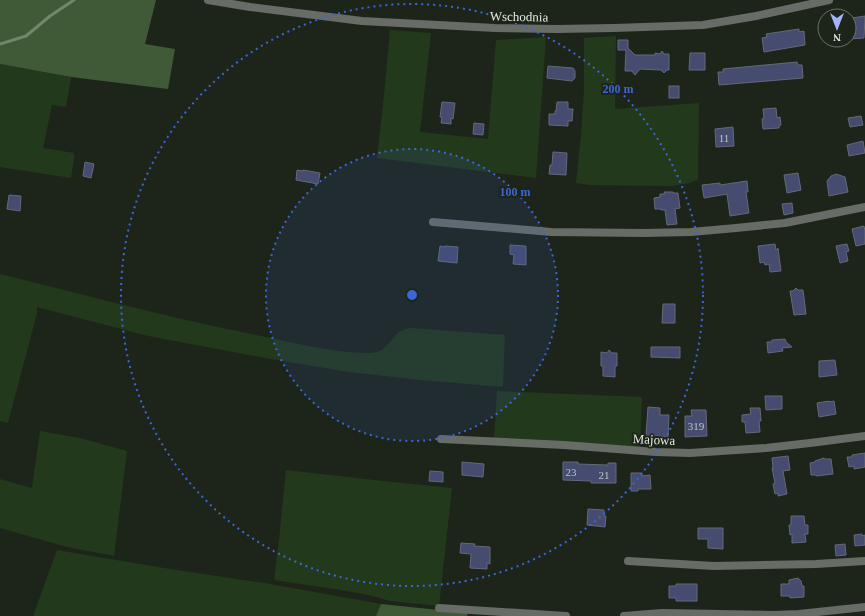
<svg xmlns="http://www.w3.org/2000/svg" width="865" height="616" font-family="'Times New Roman',serif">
  <rect width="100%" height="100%" fill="#1d251a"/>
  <g fill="#23391b">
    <polygon points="390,30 431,33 420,132 488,139 496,40 546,37 536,178 377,158 384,95"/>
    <polygon points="616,36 615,109 699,103 698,179 690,183 671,186 589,185 576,183 581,134 584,90 584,38"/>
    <polygon points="0,64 71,77 66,107 52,105 43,148 74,153 74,158 71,178 0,167"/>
    <path d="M0 274C85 295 170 318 256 335 292 342 328 352 364 353 370 353 379 353 384 348 395 339 395 329 412 328L505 335 503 387 420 380 349 372 271 359 148 336 37 307V313L8 423 0 421Z"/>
    <polygon points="497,391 642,397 640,448 494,439"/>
    <polygon points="40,431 80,438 127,451 114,556 67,547 0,528 0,479 32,488"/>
    <polygon points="286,470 392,482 452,488 439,606 390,601 369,595 341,590 274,580 279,540"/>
    <polygon points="57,550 164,568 270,584 381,604 376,616 33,616"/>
  </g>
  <g fill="#405937">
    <polygon points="0,0 156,0 145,44 175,49 168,89 71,77 0,64"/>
    <polygon points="381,604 468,613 467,616 376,616"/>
  </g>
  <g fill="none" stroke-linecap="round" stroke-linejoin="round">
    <polyline stroke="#72866c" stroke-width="3" points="0,44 26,36 50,16 74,0"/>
  </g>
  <g fill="#454c70" stroke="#656878">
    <polygon points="865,16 864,38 849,39 849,23 853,23 852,18"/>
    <polygon points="799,29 799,32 804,31 805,45 764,52 762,38 767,37 766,34"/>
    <polygon points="618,40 628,40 628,48 635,55 655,55 655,53 660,54 662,51 664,54 669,54 669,70 667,70 664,73 661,70 640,69 635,75 632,71 625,71 626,50 618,50"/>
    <polygon points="690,53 705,53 705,70 689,70"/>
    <polygon points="797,62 798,65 802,65 803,78 719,85 718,72 723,72 723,69"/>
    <polygon points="548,66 573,68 575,71 575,78 572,81 547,78"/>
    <rect x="669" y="86" width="10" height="12"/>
    <polygon points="442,102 455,103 453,119 451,118 451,124 441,123 442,117 440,117"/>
    <polygon points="557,102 568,102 568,109 573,109 572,121 568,121 568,126 549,125 549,114 555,114 555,111 556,111"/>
    <polygon points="776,108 777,118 780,117 781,125 779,126 779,128 763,129 762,119 764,118 763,109"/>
    <polygon points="861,116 863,125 850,127 848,118"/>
    <polygon points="474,123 484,124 483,135 473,134"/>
    <polygon points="733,127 734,146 716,147 715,129"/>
    <polygon points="863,141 865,153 849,156 847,145"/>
    <polygon points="553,152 567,153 566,175 549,174 550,165 552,165"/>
    <polygon points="85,162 94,164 91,178 83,176"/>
    <polygon points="297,170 303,171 303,170 320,173 318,184 296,180"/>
    <polygon points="798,173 801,190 787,193 784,175"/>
    <polygon points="836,174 845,177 848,192 829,196 827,181 831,176"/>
    <polygon points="747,181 748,192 746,192 749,213 730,216 727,194 704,198 702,185 720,183 720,185"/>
    <polygon points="664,192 673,192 673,193 678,193 680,208 675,209 677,224 667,225 665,210 661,210 661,209 655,209 654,198 660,197 660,194 665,194"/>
    <polygon points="9,195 21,196 20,211 7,209"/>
    <polygon points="792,203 793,213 784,215 782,204"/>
    <polygon points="864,226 865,231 865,244 856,246 852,229"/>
    <polygon points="775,244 776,250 778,248 781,271 770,272 769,264 765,265 764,262 760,263 758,246"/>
    <polygon points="847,244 849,251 846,252 848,261 840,263 836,246"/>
    <polygon points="510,245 526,246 526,265 513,264 514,255 510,254"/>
    <polygon points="440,246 445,247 445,246 458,247 457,263 438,261"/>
    <polygon points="796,288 798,290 803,290 806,314 794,315 790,291 793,291"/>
    <polygon points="663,304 675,304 675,323 662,323"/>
    <polygon points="785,339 786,342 792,347 782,348 783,351 768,353 767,342 772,342 772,340"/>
    <polygon points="651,347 680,347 680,358 651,357"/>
    <polygon points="609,350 612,353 617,353 617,366 615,366 615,377 603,376 603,366 601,366 601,352 607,353"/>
    <polygon points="835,360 837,375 819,377 819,361"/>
    <polygon points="765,396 782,396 782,409 766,410"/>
    <polygon points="829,401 829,402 834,401 836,414 819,417 817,403"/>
    <polygon points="648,407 660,408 660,415 669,415 668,437 646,435"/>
    <polygon points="750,408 760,408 761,421 759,421 760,432 746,433 745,422 742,422 742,415 751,414"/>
    <polygon points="691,410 706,410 707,436 685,437 685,416 692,416"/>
    <polygon points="865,453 865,467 854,469 854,466 849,467 847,457 852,457 852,455"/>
    <polygon points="788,456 790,470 783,471 787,494 778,496 778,493 775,494 773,484 775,483 772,468 773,468 772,458"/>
    <polygon points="824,458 824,459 831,459 833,474 816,476 816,475 811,475 810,463 815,462 815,461"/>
    <polygon points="462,462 484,464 483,477 462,475"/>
    <polygon points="563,462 578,462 578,464 608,465 608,463 616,463 616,483 591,483 591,481 563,480"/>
    <polygon points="430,471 443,472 443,482 429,481"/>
    <polygon points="631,473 642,473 642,476 650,475 651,489 638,489 638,491 631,491"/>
    <polygon points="588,509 604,510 604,516 606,516 605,527 587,525"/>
    <polygon points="791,516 804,516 805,525 808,525 808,534 805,534 806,542 792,543 792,534 790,535 789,525 791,525"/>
    <polygon points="698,528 723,528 723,549 708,548 708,539 698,539"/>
    <polygon points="862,534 862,536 865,535 865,545 855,546 854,535"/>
    <polygon points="461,543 475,544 474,546 490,547 490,564 487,563 487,569 470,568 471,554 460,553"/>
    <polygon points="845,544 846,555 836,556 835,545"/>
    <polygon points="798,578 801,581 802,586 804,586 804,597 790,598 790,596 781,596 781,584 789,584 789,580"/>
    <polygon points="676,584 697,584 697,601 676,601 676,598 669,598 669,586 676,586"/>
  </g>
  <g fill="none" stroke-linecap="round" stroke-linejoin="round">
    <g stroke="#676c66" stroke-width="8">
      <polyline points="208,0 250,7 362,21 495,28 556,29 614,28 703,25 756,16 829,0"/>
      <polyline points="433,222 551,232 644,233 691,232 736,228 785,223 865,207"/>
      <polyline points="441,439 564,445 656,452 690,453 766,448 810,443 865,436"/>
      <polyline points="628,561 714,566 816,564 865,561"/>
      <polyline points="439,608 566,616"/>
      <polyline points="624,616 662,613 774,615 799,614 865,607"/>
    </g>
  </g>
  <circle cx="412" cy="295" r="146" fill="#3b65d9" fill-opacity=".12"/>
  <g fill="none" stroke="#3b65d9" stroke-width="2" stroke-dasharray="2 4">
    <circle cx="412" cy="295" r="146"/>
    <circle cx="412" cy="295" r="291"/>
  </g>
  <g text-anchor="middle" stroke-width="4" stroke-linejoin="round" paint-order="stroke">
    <g font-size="11" fill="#bcc2c5">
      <text x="724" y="142">11</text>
      <text x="696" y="430">319</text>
      <text x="571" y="476">23</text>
      <text x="604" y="479">21</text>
    </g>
    <g font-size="13" fill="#e3e9e1" stroke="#1d251a">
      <text transform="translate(519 16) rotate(1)" y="5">Wschodnia</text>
      <text transform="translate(654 439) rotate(3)" y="5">Majowa</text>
    </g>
  </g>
  <circle cx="412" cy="295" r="6" fill="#3b65d9" stroke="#1d251a" stroke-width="2"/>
  <g font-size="12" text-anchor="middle" font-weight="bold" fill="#3b65d9" stroke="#1d251a" stroke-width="4" stroke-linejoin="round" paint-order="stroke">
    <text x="618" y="93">200 m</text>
    <text x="515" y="196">100 m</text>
  </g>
  <g transform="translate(837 28) rotate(180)"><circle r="19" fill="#1d251a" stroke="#6c736a"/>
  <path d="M0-3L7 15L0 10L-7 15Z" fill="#a4b2fc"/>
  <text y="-6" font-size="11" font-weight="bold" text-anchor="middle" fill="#e3e9e1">N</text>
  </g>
</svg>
